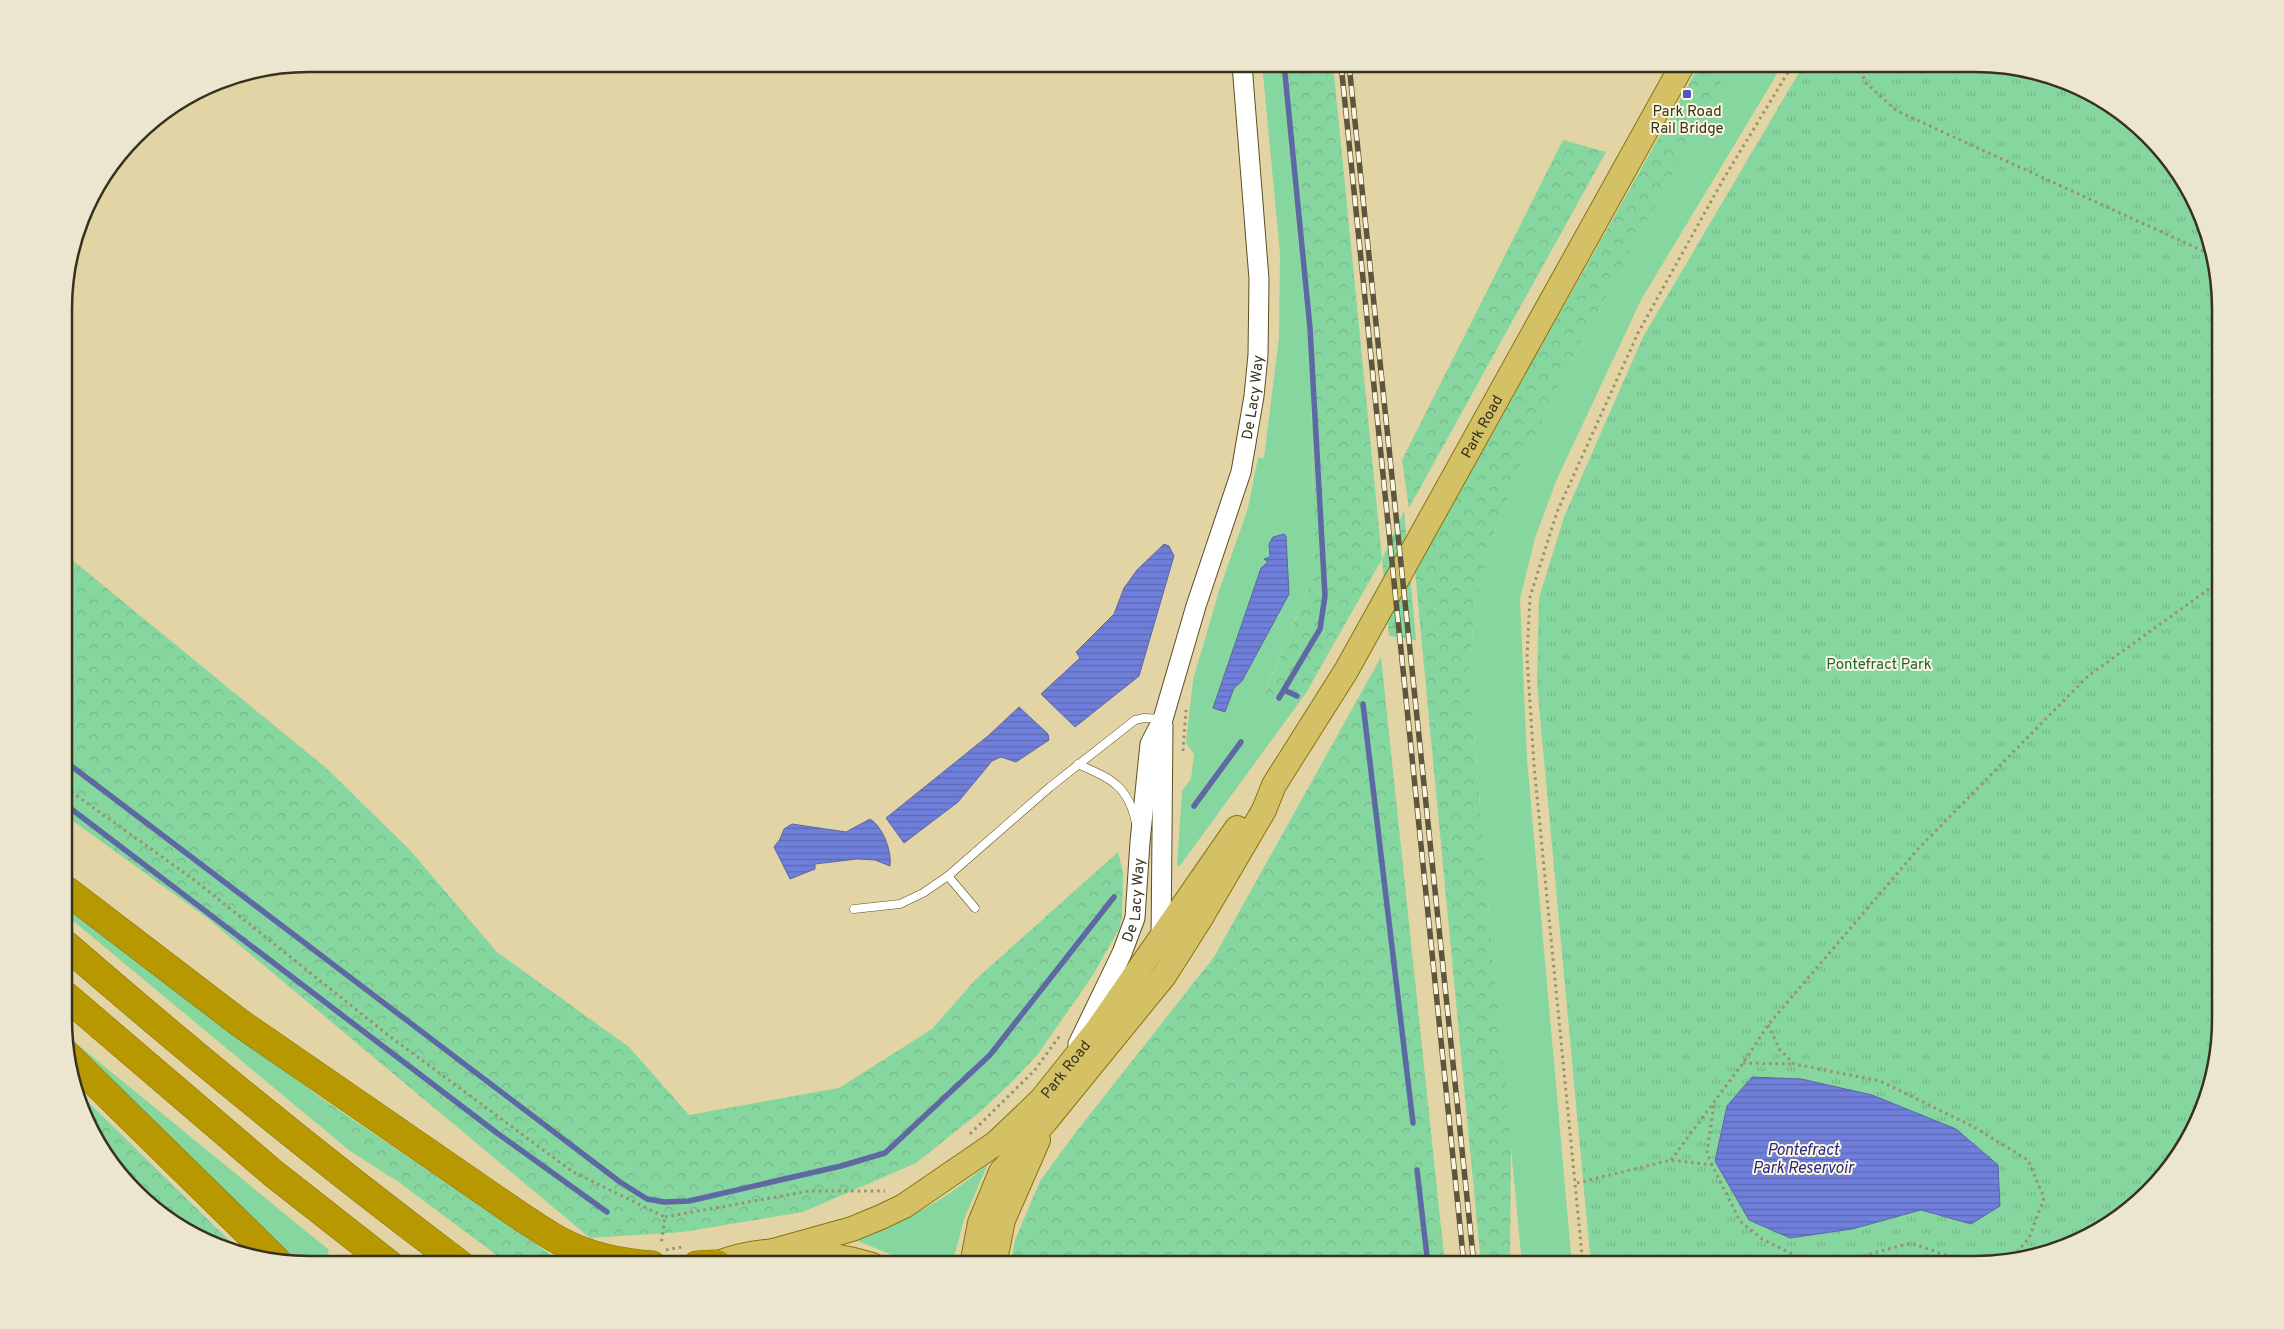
<svg xmlns="http://www.w3.org/2000/svg" width="2284" height="1329" font-family="Overpass,sans-serif">
  <defs>
    <pattern id="forest-crowns" width="20" height="18" patternUnits="userSpaceOnUse" patternTransform="scale(1.25)"><rect width="20" height="18" fill="#86d6a0"/><path d="M2 6a3 3 0 1 1 6 0M12 15a3 3 0 1 1 6 0" fill="none" stroke="#74b889"/></pattern>
    <pattern id="wetland-marsh" width="20" height="14" patternUnits="userSpaceOnUse" patternTransform="scale(1.25)"><rect width="20" height="14" fill="#86d6a0"/><path d="M1 5h8M5 5V1M11 12h8M15 12V8" fill="none" stroke="#74b889"/></pattern>
    <pattern id="park-tufts" width="24" height="20" patternUnits="userSpaceOnUse" patternTransform="scale(1.25)"><rect width="24" height="20" fill="#86d6a0"/><path d="M3 7l-1-3M5 7V3M7 7l1-3M15 17l-1-3M17 17v-4M19 17l1-3" fill="none" stroke="#74b889"/></pattern>
    <pattern id="water-rules" width="6" height="5" patternUnits="userSpaceOnUse" patternTransform="scale(1.25)"><rect width="6" height="5" fill="#6f7fdb"/><path d="M0 2.5h6" fill="none" stroke="#5c69b1"/></pattern>
  </defs>
  <rect width="100%" height="100%" fill="#e2d4a4"/>
  <g fill="#86d6a0" fill-rule="evenodd">
    <path d="M1262 64H1280L1311 369 1314 574 1263 697 1306 693 1179 867 1177 865 1182 791 1191 779 1194 754 1186 743 1193 680 1219 591 1248 508 1258 458H1264L1279 337 1280 253ZM1271 553 1289 594 1242 681 1234 688Z"/>
    <polygon points="1732,64 1783,64 1641,300 1557,479 1535,538 1520,599 1527,759 1572,1265 1522,1265 1490,924 1469,674 1476,599 1498,521 1521,465 1573,358"/>
    <polygon points="66,903 317,1095 400,1183 350,1151 66,915"/>
    <polygon points="66,1035 329,1250 324,1265 293,1263 66,1039"/>
    <path d="M988 1164 964 1219 952 1265H911L895 1256 853 1239C907 1221 944 1201 988 1164Z"/>
  </g>
  <g fill="url(#forest-crowns)">
    <polygon points="1280,64 1333,64 1382,559 1306,693 1263,698 1314,574 1311,369"/>
    <polygon points="1700,64 1732,64 1573,358 1521,465 1498,521 1476,599 1469,674 1490,924 1511,1142 1510,1265 1481,1265 1415,571"/>
    <polygon points="1563,140 1606,152 1409,508 1402,460"/>
    <polygon points="66,555 325,767 409,849 497,952 629,1047 689,1115 839,1088 932,1029 976,979 1118,852 1123,873 1122,917 1119,929 1093,975 1038,1054 1014,1080 981,1111 916,1163 803,1212 683,1232 590,1238 207,918 66,816"/>
    <polygon points="1381,657 1445,1265 1010,1265 1015,1240 1040,1181 1076,1132 1214,957"/>
    <path d="M74 1088 245 1256C226 1249 206 1242 188 1233 140 1208 87 1141 74 1088Z"/>
    <polygon points="317,1095 562,1262 568,1265 510,1265 400,1183"/>
  </g>
  <polygon fill="url(#wetland-marsh)" points="1404,511 1416,640 1389,636 1382,559"/>
  <path fill="url(#park-tufts)" d="M1804 64H1975L2039 72 2097 97 2137 125 2179 173 2207 231 2220 293V1035C2217 1051 2216 1069 2212 1084 2188 1160 2130 1227 2054 1252 2034 1259 2011 1261 1990 1265H1591L1537 684 1539 598 1564 517 1643 337Z"/>
  <g fill="url(#water-rules)" stroke="#5e68a2">
    <polygon points="1284,534 1286,536 1289,594 1242,681 1234,688 1225,712 1213,708 1261,568 1268,562 1264,559 1270,557 1269,544 1273,537"/>
    <polygon points="1164,544 1169,546 1174,556 1139,676 1075,727 1041,694 1080,658 1076,652 1114,614 1124,588 1137,570"/>
    <polygon points="1019,707 1048,734 1049,740 1016,762 1001,757 992,761 958,802 904,843 886,818 988,736"/>
    <path d="M870 819C883 827 892 851 890 866L875 860 857 859 815 864V869L790 879 774 847 780 839 784 829 792 824 846 832Z"/>
    <polygon points="1752,1077 1801,1079 1872,1095 1956,1129 1998,1165 2000,1206 1971,1224 1921,1210 1852,1229 1790,1238 1749,1220 1715,1161 1727,1106"/>
  </g>
  <g fill="none" stroke-linecap="round" stroke-linejoin="round">
    <g stroke="#5e68a2" stroke-width="5.5">
      <polyline points="1284,690 1297,696"/>
      <polyline points="1279,698 1320,629 1325,596 1310,328 1284,64"/>
      <polyline points="1363,704 1413,1123"/>
      <polyline points="66,762 620,1182 647,1199 664,1202 689,1201 841,1166 885,1153 990,1055 1114,897"/>
      <polyline points="66,805 497,1133 607,1212"/>
      <polyline points="1194,806 1241,742"/>
      <polyline points="1417,1170 1428,1265"/>
    </g>
    <g stroke="#5b4f22" stroke-width="9">
      <g id="service">
        <path d="M1078 764C1111 779 1128 785 1136 823"/>
        <polyline points="948,876 975,908"/>
        <polyline points="854,909 900,904 923,893 948,876 1050,787 1135,720 1144,718 1163,719"/>
      </g>
    </g>
    <g stroke="#5b4f22" stroke-width="21">
      <g id="tertiary">
        <polyline points="1161,942 1163,725"/>
        <path id="s1" d="M1078 1044 1122 953 1135 918 1140 842 1150 744 1163 719 1196 606 1241 472 1254 396 1258 355 1259 279 1242 64"/>
      </g>
    </g>
    <g stroke="#8a740a" stroke-width="26">
      <g id="primary">
        <path id="s2" d="M773 1251 852 1229 881 1217 904 1206 996 1143 1041 1100 1097 1030 1237 828"/>
        <path d="M714 1265C763 1243 823 1250 872 1265"/>
        <path id="s3" d="M972 1265 980 1223 1001 1172 1045 1122 1164 976 1202 916 1264 810 1274 785 1346 671 1683 64"/>
        <polyline points="994,1265 1003,1220 1038,1140"/>
      </g>
    </g>
    <g stroke="#8a740a" stroke-width="29">
      <g id="motorway">
        <path d="M66 890 240 1023 523 1218C537 1227 551 1237 566 1244 592 1257 623 1263 652 1265"/>
        <path d="M66 945C194 1056 325 1163 461 1265"/>
        <polyline points="66,996 274,1174 390,1265"/>
        <polyline points="66,1054 277,1261"/>
        <polyline points="697,1265 717,1264"/>
      </g>
    </g>
    <g stroke="#9a906c" stroke-width="3" stroke-dasharray="2.5 4" stroke-linecap="butt">
      <polyline points="1859,64 1865,82 1897,111 2212,255"/>
      <polyline points="1183,751 1186,710"/>
      <polyline points="66,788 193,879 388,1035 573,1172 665,1217 661,1245"/>
      <polyline points="1768,1025 1780,1050 1794,1064 1880,1081 1972,1126 2028,1160 2044,1198 2029,1238 2011,1259 1984,1264 1954,1258 1911,1243 1863,1256 1840,1265"/>
      <polyline points="1743,1063 1793,1064"/>
      <polyline points="970,1134 1034,1071 1061,1034"/>
      <polyline points="1671,1160 1743,1063 1768,1025 1918,849 2088,676 2220,581"/>
      <polyline points="1712,1165 1707,1152 1714,1104"/>
      <polyline points="1577,1183 1671,1160 1712,1165 1740,1221 1762,1239 1815,1265"/>
      <polyline points="665,1217 809,1191 885,1191"/>
      <polyline points="666,1250 682,1247"/>
      <polyline points="1583,1265 1534,765 1527,657 1530,597 1557,512 1638,333 1724,178 1793,64"/>
    </g>
    <use href="#service" stroke="#fff" stroke-width="8"/>
    <use href="#tertiary" stroke="#fff" stroke-width="19"/>
    <use href="#primary" stroke="#d4c166" stroke-width="24"/>
    <use href="#motorway" stroke="#b79800" stroke-width="28"/>
    <g stroke="#5d563c" stroke-width="5.5">
      <g id="rail">
        <polyline points="1341,64 1464,1265"/>
        <polyline points="1349,64 1474,1265"/>
      </g>
    </g>
    <use href="#rail" stroke="#fcf6dd" stroke-width="4" stroke-dasharray="11" stroke-linecap="butt"/>
  </g>
  <rect fill="#4b56cb" stroke="#fcf6dd" stroke-width="2" x="1682" y="89" width="10" height="10" rx="2.5"/>
  <g text-anchor="middle" stroke-width="4" stroke-linejoin="round" paint-order="stroke">
    <g font-size="15" fill="#37321e" stroke="#fcf6dd">
      <text x="1687" y="116">Park Road<tspan x="1687" dy="17">Rail Bridge</tspan></text>
    </g>
    <g font-size="15" fill="#37321e" stroke="#fcf6dd">
      <text dy="5" stroke="none"><textPath href="#s1" startOffset="676">De Lacy Way</textPath></text>
      <text dy="5" stroke="none"><textPath href="#s3" startOffset="988">Park Road</textPath></text>
      <text dy="5" stroke="none"><textPath href="#s1" startOffset="156">De Lacy Way</textPath></text>
      <text dy="5" stroke="none"><textPath href="#s2" startOffset="352">Park Road</textPath></text>
    </g>
    <g font-size="15" fill="#1a663b" stroke="#fcf6dd">
      <text x="1879" y="669">Pontefract Park</text>
    </g>
    <g font-size="16" font-style="italic" fill="#27258f" stroke="#fcf6dd">
      <text x="1803" y="1155">Pontefract<tspan x="1803" dy="18">Park Reservoir</tspan></text>
    </g>
  </g>
  <path d="M0 0H2284V1329H0ZM309 72H1975A237 237 0 0 1 2212 309V1019A237 237 0 0 1 1975 1256H309A237 237 0 0 1 72 1019V309A237 237 0 0 1 309 72Z" fill="#ece6ce" fill-rule="evenodd"/>
  <path fill="none" stroke="#37321e" stroke-width="2.5" d="M309 72H1975A237 237 0 0 1 2212 309V1019A237 237 0 0 1 1975 1256H309A237 237 0 0 1 72 1019V309A237 237 0 0 1 309 72Z"/>
</svg>
